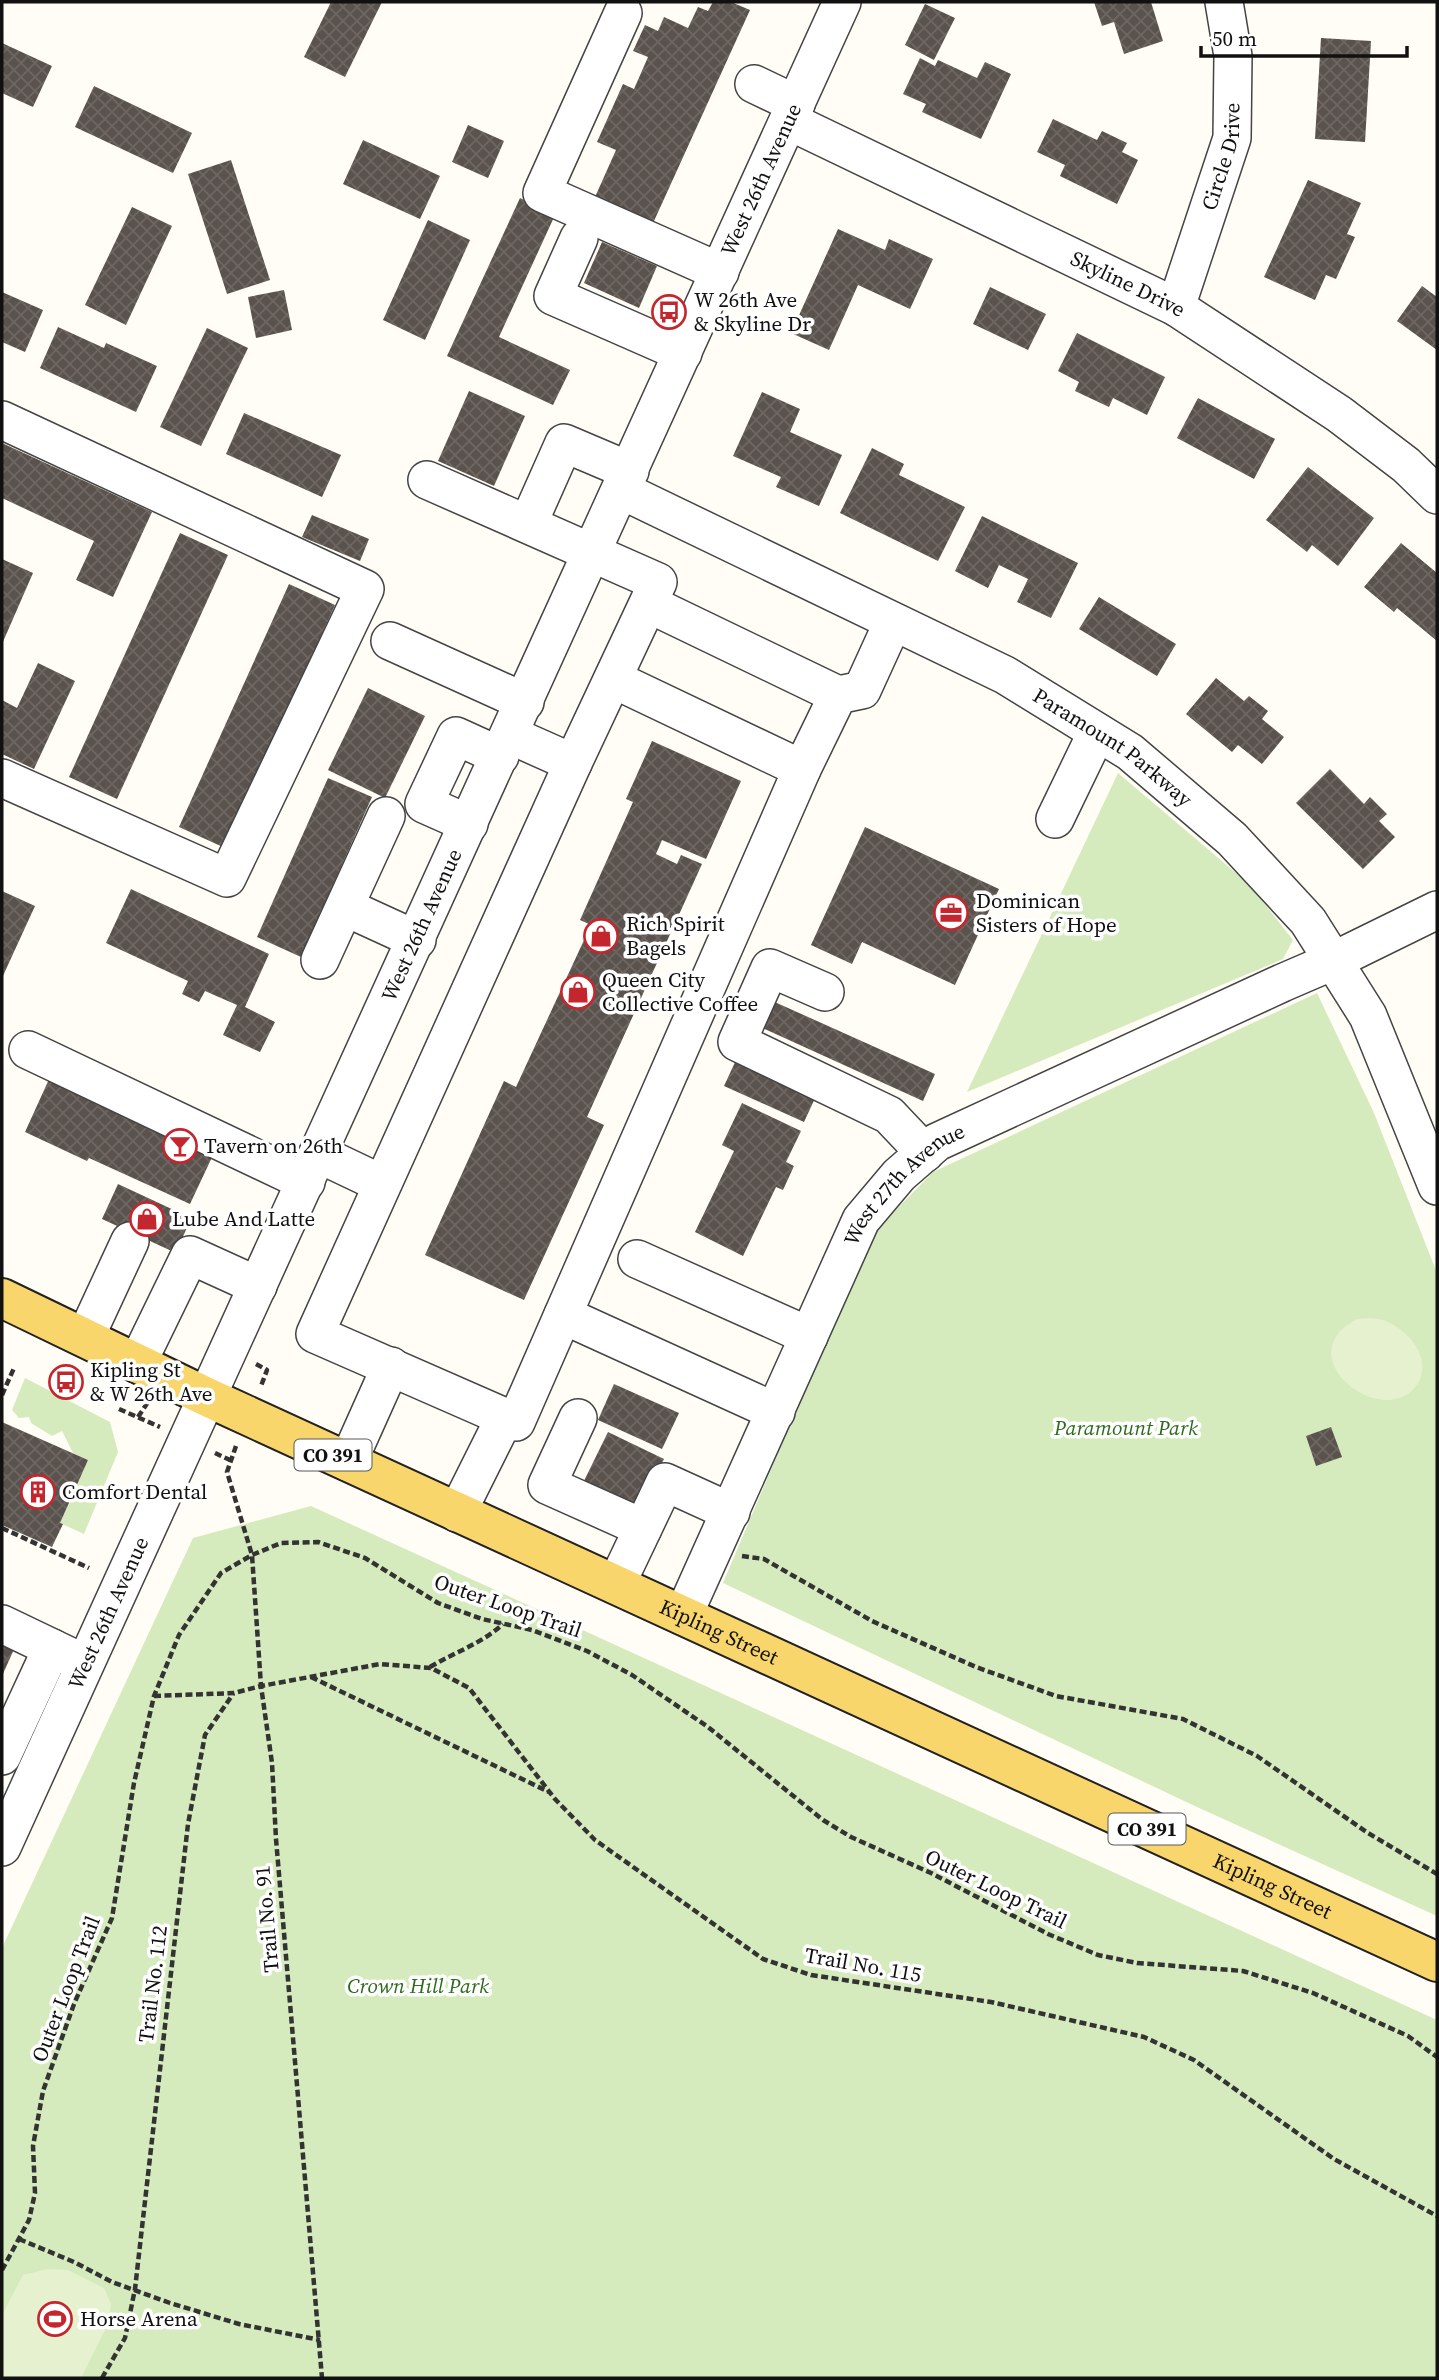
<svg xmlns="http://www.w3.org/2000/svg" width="1439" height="2380" font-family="'Source Serif 4',serif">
  <defs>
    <pattern id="building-cross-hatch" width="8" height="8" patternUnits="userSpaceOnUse" patternTransform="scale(1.75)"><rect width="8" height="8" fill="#5a524d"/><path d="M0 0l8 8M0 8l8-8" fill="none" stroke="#6d6662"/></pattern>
  </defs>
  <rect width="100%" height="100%" fill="#fffdf5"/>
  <g fill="#d5ebbd">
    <polygon points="1118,773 1249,884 1293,940 1283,959 967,1092"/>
    <polygon points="1317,993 1374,1113 1437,1273 1437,1916 1197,1807 723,1583 870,1236 933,1172"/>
    <polygon points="25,1378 110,1422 118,1452 84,1534 60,1523 88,1460 73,1453 62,1431 52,1436 31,1423 29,1417 19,1418 12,1410"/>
    <polygon points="311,1506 1437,2020 1437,2378 2,2378 2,1948 193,1538"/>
  </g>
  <g fill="#e6f2cf">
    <path d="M1357 1319C1366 1318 1375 1318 1383 1320 1407 1328 1433 1358 1418 1383 1386 1434 1284 1357 1357 1319Z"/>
    <polygon points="48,2269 68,2270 104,2288 111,2304 108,2324 81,2378 2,2378 2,2315 23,2275"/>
  </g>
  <g fill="url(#building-cross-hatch)">
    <polygon points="331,2 382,2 345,77 304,57"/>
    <polygon points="713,2 731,2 750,10 649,232 591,206 616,150 597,142 623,84 634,89 648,57 633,51 645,25 658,31 664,17 688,28 698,7 708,11"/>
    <polygon points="1094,2 1151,2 1163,41 1124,54 1114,22 1102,26"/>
    <polygon points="925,4 955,18 934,60 905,45"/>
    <polygon points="1321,38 1371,41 1365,142 1315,139"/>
    <polygon points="2,43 52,66 33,107 2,93"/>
    <polygon points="920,58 935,66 938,60 977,78 985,62 1011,74 981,139 922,112 926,104 903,94"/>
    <polygon points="94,86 192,133 173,173 75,127"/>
    <polygon points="1053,119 1097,140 1102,131 1127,143 1122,152 1138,160 1117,204 1060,176 1065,165 1037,152"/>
    <polygon points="468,125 504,141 488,178 452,162"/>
    <polygon points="363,140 440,176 420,219 343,184"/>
    <polygon points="231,160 270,280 227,294 188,174"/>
    <polygon points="1308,180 1361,203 1347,234 1355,237 1336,279 1326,275 1315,300 1264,277"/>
    <polygon points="520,198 555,215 499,337 570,370 553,405 447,356"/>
    <polygon points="132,207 172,226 126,325 85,305"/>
    <polygon points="428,220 470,240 425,340 383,320"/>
    <polygon points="838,229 885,250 889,239 933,259 910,309 858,285 829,350 791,333"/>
    <polygon points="602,242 657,266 639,308 584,283"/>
    <polygon points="1422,286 1437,297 1437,350 1397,321"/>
    <polygon points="990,287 1046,314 1028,350 973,324"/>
    <polygon points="284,290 292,330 256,338 248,297"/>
    <polygon points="2,292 43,310 25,352 2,342"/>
    <polygon points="58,327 104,348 106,343 157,366 136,412 40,368"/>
    <polygon points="207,328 248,348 201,446 160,427"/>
    <polygon points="1077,333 1165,377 1147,415 1113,398 1109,407 1075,391 1079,382 1058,371"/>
    <polygon points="469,391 525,416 494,486 438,461"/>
    <polygon points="762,392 800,409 790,432 842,455 819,506 776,487 781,477 733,456"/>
    <polygon points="1198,398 1275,439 1254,479 1177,438"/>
    <polygon points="244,413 341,455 322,497 226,454"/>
    <polygon points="2,443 152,512 113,597 76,580 94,541 2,498"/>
    <polygon points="872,448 904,464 899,475 965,507 938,561 840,513"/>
    <polygon points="1308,467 1374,518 1338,566 1312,545 1307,552 1266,520"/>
    <polygon points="312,515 369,539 360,561 302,537"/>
    <polygon points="982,516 1078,563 1051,618 1017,602 1028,579 999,565 988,588 955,571"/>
    <polygon points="180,533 228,555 117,799 69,777"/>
    <polygon points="1401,543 1437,573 1437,641 1397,608 1394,612 1364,587"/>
    <polygon points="2,559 33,573 2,644"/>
    <polygon points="289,584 335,605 225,848 179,827"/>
    <polygon points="1099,597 1176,644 1157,676 1079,629"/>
    <polygon points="38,663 75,681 34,769 2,754 2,700 17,708"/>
    <polygon points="1216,678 1244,701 1249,696 1268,711 1262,719 1284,737 1262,764 1238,745 1232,752 1186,714"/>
    <polygon points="368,688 425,716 385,798 328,770"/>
    <polygon points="652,741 741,781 706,859 662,840 656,854 677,864 681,855 702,864 587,1117 604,1125 524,1300 425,1255 504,1081 516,1087 591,925 580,920 633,802 626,799"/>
    <polygon points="1330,769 1364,804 1370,797 1387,814 1379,821 1395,837 1363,869 1296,803"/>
    <polygon points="328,778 372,797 301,957 257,937"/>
    <polygon points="865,827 999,889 955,985 862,942 852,964 811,945"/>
    <polygon points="131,889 269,954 245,1007 275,1022 260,1052 223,1035 237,1005 205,991 199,1002 182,994 188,981 106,943"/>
    <polygon points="2,891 35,906 2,978"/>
    <polygon points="768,999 935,1074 923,1101 756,1025"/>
    <polygon points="737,1058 817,1094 804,1122 724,1086"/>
    <polygon points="50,1077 214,1153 190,1204 89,1158 87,1161 25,1132"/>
    <polygon points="742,1103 801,1131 786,1162 794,1166 783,1190 776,1187 743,1256 695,1232 734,1151 722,1145"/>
    <polygon points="118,1184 191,1218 176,1253 102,1219"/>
    <polygon points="614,1384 679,1413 662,1449 598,1420"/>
    <polygon points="2,1422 88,1460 60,1523 63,1524 52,1547 2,1525"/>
    <polygon points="1331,1427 1342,1457 1316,1466 1306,1436"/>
    <polygon points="608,1432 664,1459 637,1513 581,1487"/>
    <polygon points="2,1627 20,1636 2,1676"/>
  </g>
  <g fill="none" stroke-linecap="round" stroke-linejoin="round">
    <g stroke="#444" stroke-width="40">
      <g id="minor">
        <polyline points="623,13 542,193 720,272"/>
        <polyline points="754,84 796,104"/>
        <path id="s1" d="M789 121 1176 307 1339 414 1406 465 1437 495"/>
        <polyline points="579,238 553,296 683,353"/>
        <path id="s2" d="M1176 307 1232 138 1233 56 1224 2"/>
        <polyline points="2,420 365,589 227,878 2,778"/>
        <polyline points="427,480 658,582 573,763 510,735"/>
        <path id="s3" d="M621 490 1005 675 1130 752 1232 839 1308 921 1368 1016 1437 1186"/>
        <polyline points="528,524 564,443 630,471"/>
        <polyline points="649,604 838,695"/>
        <polyline points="390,641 525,702"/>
        <polyline points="573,763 315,1334 516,1422 802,769 613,679"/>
        <polyline points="802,769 838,695 862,690 893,622"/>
        <polyline points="1055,819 1097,732"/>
        <polyline points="469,824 424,804 456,736 500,756"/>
        <polyline points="345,907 417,940"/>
        <polyline points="320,960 386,816"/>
        <polyline points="825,992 770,968 737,1042 889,1115 925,1153"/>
        <polyline points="28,1050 306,1182"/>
        <polyline points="319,1154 382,1184"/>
        <polyline points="637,1259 809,1336"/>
        <polyline points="563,1315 776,1412"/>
        <polyline points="85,1338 130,1241"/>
        <polyline points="137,1364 190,1255 258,1286"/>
        <polyline points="578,1418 547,1485 643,1528"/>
        <polyline points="348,1462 391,1366"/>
        <polyline points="457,1513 505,1417"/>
        <polyline points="616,1585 665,1482 731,1512"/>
        <path id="s4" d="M683 1616 861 1220 899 1175 937 1142 1282 983 1333 961 1437 910"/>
        <polyline points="2,1624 75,1659"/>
        <polyline points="2,1756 52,1648"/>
        <path id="s5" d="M2 1847 842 2"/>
      </g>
    </g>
    <g stroke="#222" stroke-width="42">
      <g id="major">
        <path id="s6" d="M2 1298 207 1397 1437 1962"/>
      </g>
    </g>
    <g stroke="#333" stroke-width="4.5" stroke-dasharray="7 3.5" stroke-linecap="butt">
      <polyline points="256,1364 267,1370 261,1386"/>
      <polyline points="2,1395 14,1368"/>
      <polyline points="119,1409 160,1427"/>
      <polyline points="138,1417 148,1402"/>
      <polyline points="236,1446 227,1472 252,1555 261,1686 272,1763 276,1839 322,2378"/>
      <polyline points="215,1453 230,1460"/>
      <polyline points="2,1528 89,1568"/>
      <polyline points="742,1556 764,1559 872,1621 976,1667 1056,1696 1183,1719 1257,1756 1368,1833 1437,1874"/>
      <path d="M430 1667C455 1652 481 1644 503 1624"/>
      <polyline points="311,1677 549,1792"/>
      <polyline points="154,1696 234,1693 261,1686 380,1664 431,1668 469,1688 555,1799 595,1840 763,1959 811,1975 991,2002 1144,2037 1194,2060 1334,2159 1437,2216"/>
      <polyline points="19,2239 74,2262 112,2282 170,2303 239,2324 320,2340"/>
      <polyline points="2,2270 29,2220 35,2193 33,2146 43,2091 74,2004 112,1918 134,1783 154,1696 179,1635 221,1573 252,1555 281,1543 318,1542 365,1558 438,1603 482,1619 532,1630 587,1651 632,1675 708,1727 823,1820 851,1837 931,1873 1048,1934 1098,1955 1137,1963 1243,1971 1313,1993 1408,2036 1437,2057"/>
      <polyline points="102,2378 125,2338 135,2289 188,1824 205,1735 233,1694"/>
    </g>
    <use href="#minor" stroke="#fff" stroke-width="37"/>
    <use href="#major" stroke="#f9d66b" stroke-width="38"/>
  </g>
  <defs>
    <g id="bus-ring" transform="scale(1.75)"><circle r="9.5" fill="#fff" stroke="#c4262e" stroke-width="1.5"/><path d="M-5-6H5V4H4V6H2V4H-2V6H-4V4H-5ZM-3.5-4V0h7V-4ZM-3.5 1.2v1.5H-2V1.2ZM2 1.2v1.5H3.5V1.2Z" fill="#c4262e"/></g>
    <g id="office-ring" transform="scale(1.75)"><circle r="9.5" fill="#fff" stroke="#c4262e" stroke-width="1.5"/><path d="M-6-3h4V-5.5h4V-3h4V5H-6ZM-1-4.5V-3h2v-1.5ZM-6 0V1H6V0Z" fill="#c4262e"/></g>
    <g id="shop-ring" transform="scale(1.75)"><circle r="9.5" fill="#fff" stroke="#c4262e" stroke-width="1.5"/><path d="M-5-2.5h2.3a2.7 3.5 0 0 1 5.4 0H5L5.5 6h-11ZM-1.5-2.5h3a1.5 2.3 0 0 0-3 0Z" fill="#c4262e"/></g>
    <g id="bar-ring" transform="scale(1.75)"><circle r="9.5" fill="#fff" stroke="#c4262e" stroke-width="1.5"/><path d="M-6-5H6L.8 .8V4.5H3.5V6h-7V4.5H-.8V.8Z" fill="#c4262e"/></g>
    <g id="building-ring" transform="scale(1.75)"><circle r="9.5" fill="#fff" stroke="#c4262e" stroke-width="1.5"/><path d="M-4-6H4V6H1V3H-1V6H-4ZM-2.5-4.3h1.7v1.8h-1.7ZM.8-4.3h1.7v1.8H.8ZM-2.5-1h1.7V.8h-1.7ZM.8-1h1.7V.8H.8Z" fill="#c4262e"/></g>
    <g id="stadium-ring" transform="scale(1.75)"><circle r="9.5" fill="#fff" stroke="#c4262e" stroke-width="1.5"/><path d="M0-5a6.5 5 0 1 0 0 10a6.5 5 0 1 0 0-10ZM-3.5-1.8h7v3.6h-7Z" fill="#c4262e"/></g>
  </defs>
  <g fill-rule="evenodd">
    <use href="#bus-ring" x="669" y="312"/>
    <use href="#office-ring" x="951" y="913"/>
    <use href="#shop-ring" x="601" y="936"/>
    <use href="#shop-ring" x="578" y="992"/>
    <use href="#bar-ring" x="180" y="1146"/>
    <use href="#shop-ring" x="147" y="1219"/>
    <use href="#bus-ring" x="66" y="1382"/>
    <use href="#building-ring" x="38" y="1492"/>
    <use href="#stadium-ring" x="55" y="2319"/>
  </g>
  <g text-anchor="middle" stroke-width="7" stroke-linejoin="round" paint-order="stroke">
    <g fill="#fff" stroke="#585858" stroke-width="2">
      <rect x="294.5" y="1439.5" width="77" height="31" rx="5"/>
      <rect x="1108.5" y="1813.5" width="77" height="31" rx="5"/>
    </g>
    <g font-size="19" font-weight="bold" fill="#111">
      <text x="333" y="1462">CO 391</text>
      <text x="1147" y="1836">CO 391</text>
    </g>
    <g font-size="21" fill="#111" stroke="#fff">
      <text dy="7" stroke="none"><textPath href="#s2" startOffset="158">Circle Drive</textPath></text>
      <text dy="7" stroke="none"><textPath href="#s5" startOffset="1832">West 26th Avenue</textPath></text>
      <text dy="7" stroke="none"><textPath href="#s1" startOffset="376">Skyline Drive</textPath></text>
      <text dy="7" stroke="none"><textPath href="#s3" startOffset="556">Paramount Parkway</textPath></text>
      <text dy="7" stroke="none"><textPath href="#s5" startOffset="1013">West 26th Avenue</textPath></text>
      <text dy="7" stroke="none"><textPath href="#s4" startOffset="490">West 27th Avenue</textPath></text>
      <text transform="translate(508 1606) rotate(19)" y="7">Outer Loop Trail</text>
      <text dy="7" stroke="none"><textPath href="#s5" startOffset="257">West 26th Avenue</textPath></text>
      <text dy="7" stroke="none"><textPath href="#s6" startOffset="791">Kipling Street</textPath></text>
      <text dy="7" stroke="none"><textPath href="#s6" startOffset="1400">Kipling Street</textPath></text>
      <text transform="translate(996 1889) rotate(26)" y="7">Outer Loop Trail</text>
      <text transform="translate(267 1919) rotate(-95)" y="7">Trail No. 91</text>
      <text transform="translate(863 1965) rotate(10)" y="7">Trail No. 115</text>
      <text transform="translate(153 1984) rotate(-83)" y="7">Trail No. 112</text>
      <text transform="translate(66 1989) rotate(-69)" y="7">Outer Loop Trail</text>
    </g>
    <g font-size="21" fill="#111" stroke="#fff" text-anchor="start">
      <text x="694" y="307">W 26th Ave<tspan x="694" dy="24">&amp; Skyline Dr</tspan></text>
      <text x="976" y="908">Dominican<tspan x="976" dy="24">Sisters of Hope</tspan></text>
      <text x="626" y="931">Rich Spirit<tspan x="626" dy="24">Bagels</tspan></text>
      <text x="602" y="987">Queen City<tspan x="602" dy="24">Collective Coffee</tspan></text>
      <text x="204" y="1153">Tavern on 26th</text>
      <text x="172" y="1226">Lube And Latte</text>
      <text x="90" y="1377">Kipling St<tspan x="90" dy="24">&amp; W 26th Ave</tspan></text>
      <text x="62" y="1499">Comfort Dental</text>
      <text x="80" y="2326">Horse Arena</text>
    </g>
    <g font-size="21" font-style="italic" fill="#2f6b1f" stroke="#fff">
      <text x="1126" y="1435">Paramount Park</text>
      <text x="418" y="1993">Crown Hill Park</text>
    </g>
  </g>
  <rect width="1439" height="2380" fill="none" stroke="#111111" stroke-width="7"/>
  <path d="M1201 46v10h206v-10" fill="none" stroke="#111111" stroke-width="3.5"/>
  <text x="1212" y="46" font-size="21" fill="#111111" stroke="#ffffff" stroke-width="5" paint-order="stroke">50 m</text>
</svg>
